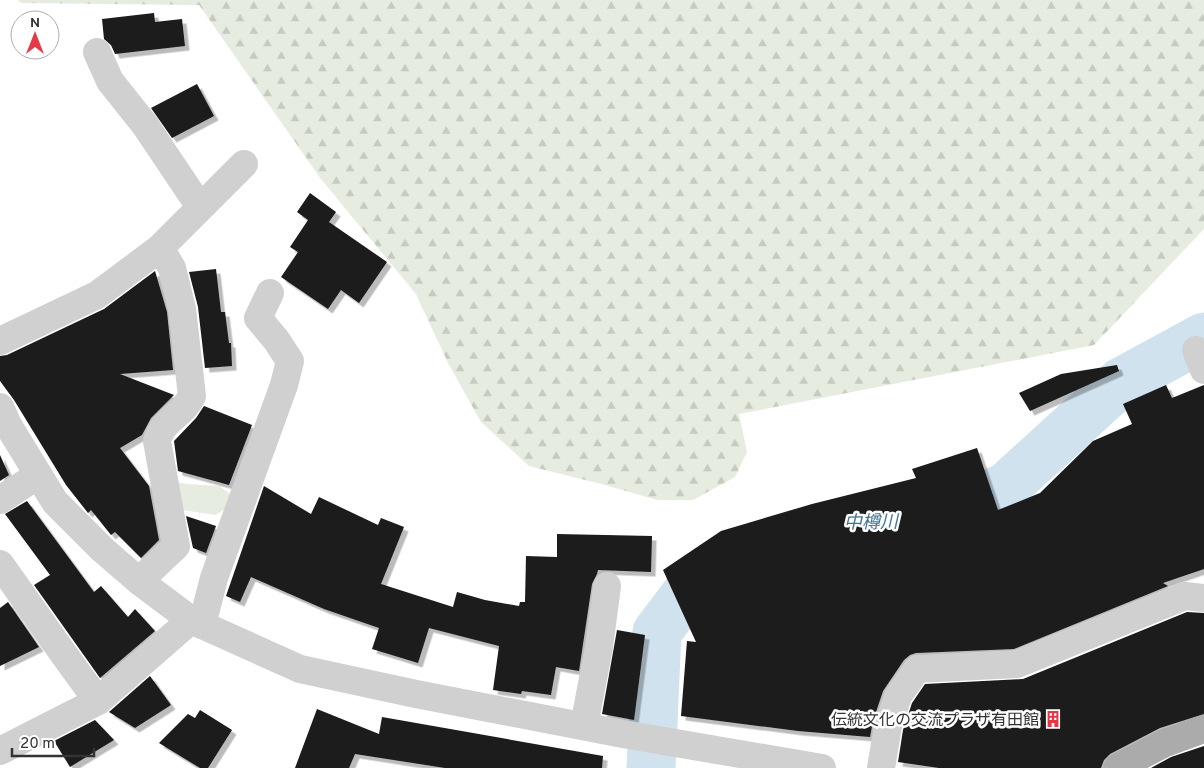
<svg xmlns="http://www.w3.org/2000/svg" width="1204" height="768" font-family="Overpass,'Noto Sans JP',sans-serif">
  <defs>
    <pattern id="forest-firs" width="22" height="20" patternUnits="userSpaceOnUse" patternTransform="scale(1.25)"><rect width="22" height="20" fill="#e6ecdf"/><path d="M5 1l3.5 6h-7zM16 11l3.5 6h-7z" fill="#c6cbc0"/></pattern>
    <filter id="shadow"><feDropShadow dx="4.5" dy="4.5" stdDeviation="0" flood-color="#0004"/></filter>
  </defs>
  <rect width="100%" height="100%" fill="#fff"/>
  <polygon fill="url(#forest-firs)" points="18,0 1204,0 1204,229 1094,345 739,414 747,452 735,477 693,500 657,500 605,485 529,466 481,422 448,363 416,294 321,179 199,5 21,3"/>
  <polygon fill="#e6ecdf" points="166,480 186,484 219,486 230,494 227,508 215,515 170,508"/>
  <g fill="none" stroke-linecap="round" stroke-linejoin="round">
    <g stroke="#cfe2ee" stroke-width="49">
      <polyline points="929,518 1006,487 1121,382 1204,337"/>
      <polyline points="651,768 657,632 692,586 726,558"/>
    </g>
  </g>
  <g fill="#1a1a1a" filter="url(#shadow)">
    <polygon points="154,13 155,22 182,19 185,46 115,54 111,45 104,39 102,19"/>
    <polygon points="197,84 214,116 172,138 151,108"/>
    <polygon points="310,193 336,212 329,222 387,262 359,303 341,290 328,309 281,277 298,252 290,247 308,220 297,212"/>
    <polygon points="216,269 221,312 225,312 229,343 231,343 232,366 205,368 198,307 189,272"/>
    <polygon points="155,271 167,312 173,370 120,374 174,395 151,418 142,435 120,448 149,486 159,540 141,558 115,532 111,535 91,510 88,513 66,485 14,400 0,381 0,356 7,355 104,309"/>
    <polygon points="1117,365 1119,371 1030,411 1019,393 1061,374"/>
    <polygon points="1166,385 1172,398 1204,385 1204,569 1163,583 1168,586 1014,649 916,653 910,655 904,660 883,691 873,721 870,737 798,731 681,716 687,641 696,642 663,570 721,531 812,504 916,478 912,469 977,448 998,510 1040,493 1093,441 1132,424 1123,404"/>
    <polygon points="204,406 252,425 229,485 178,471 174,441 196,418"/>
    <polygon points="0,455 9,475 0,481"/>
    <polygon points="264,486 311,514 319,497 378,525 381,518 404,527 381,584 453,607 457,592 485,600 519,606 520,602 525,602 526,556 557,557 557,534 652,536 651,572 598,570 597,574 592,584 579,671 556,667 551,695 522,691 521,694 493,690 499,646 429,628 418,663 372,649 379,628 324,609 251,577 240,602 226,596"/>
    <polygon points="27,501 94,592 101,586 128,617 135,609 155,631 100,678 34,585 50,575 5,514"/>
    <polygon points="186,516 216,526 206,553 193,548"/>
    <polygon points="8,602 39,647 0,666 0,608"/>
    <polygon points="1187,612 1204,613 1204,714 1160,728 1110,754 1104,760 1101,768 939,768 898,762 903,730 912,703 925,684 1023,679"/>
    <polygon points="617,630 645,635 634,720 602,714"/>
    <polygon points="150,676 171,705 135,728 109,712"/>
    <polygon points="317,709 379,734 382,717 603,756 602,768 445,768 355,754 349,768 295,768"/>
    <polygon points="200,710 232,730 208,768 200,768 159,743 188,714 195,718"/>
    <polygon points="95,720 114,740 70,767 54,741"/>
    <polygon points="1204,746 1204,768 1151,768 1171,757"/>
  </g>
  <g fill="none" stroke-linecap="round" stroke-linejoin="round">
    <g stroke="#d0d0d0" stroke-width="28">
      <polyline points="97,52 110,81 145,125 200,207"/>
      <polyline points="0,341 97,295 160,248 244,164"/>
      <polyline points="1196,350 1204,370"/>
      <polyline points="0,407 8,425 55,502 103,550 139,581 191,620 300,669 416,694 623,734 822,768"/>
      <polyline points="0,500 38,475"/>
      <path d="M0 564C33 610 64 656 98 701"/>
      <path d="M139 581 176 546 157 441C161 421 184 414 192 396L182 309 172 268 160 248"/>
      <polyline points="202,625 214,578 284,385 290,361 277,341 258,318 270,293"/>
      <polyline points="584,726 599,647 607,586"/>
      <polyline points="0,751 98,701 191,620"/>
      <polyline points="881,768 888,726 898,696 917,669 1017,664 1185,596 1204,598"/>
    </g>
    <polyline stroke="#ababab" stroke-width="28" points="1117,768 1165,743 1204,729"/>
  </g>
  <defs>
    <g id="building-bare" transform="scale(1.35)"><path d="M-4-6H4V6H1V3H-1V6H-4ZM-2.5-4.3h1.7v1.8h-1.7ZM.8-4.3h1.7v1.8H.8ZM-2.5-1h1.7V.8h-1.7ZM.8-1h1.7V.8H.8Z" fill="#e63946" stroke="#fff" stroke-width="2.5" paint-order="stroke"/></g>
  </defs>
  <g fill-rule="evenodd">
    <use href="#building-bare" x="1053" y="719"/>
  </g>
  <g text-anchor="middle" stroke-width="5" stroke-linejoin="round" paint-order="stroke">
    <g font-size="16" fill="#333" stroke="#fff" text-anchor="end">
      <text x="1039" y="725">伝統文化の交流プラザ有田館</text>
    </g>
    <g font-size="18" font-style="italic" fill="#3f7597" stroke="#fff">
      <text transform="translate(871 522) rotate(-1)" y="6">中樽川</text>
    </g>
  </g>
  <g transform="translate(35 35)"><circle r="24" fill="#ffffff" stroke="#adadad"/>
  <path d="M0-4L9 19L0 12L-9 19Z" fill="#e63946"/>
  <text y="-8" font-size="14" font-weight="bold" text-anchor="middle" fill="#333333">N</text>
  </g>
  <path d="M12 748v8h82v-8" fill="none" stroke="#333333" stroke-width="2.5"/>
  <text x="20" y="748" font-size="15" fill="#333333" stroke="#ffffff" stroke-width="4" paint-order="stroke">20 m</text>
</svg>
